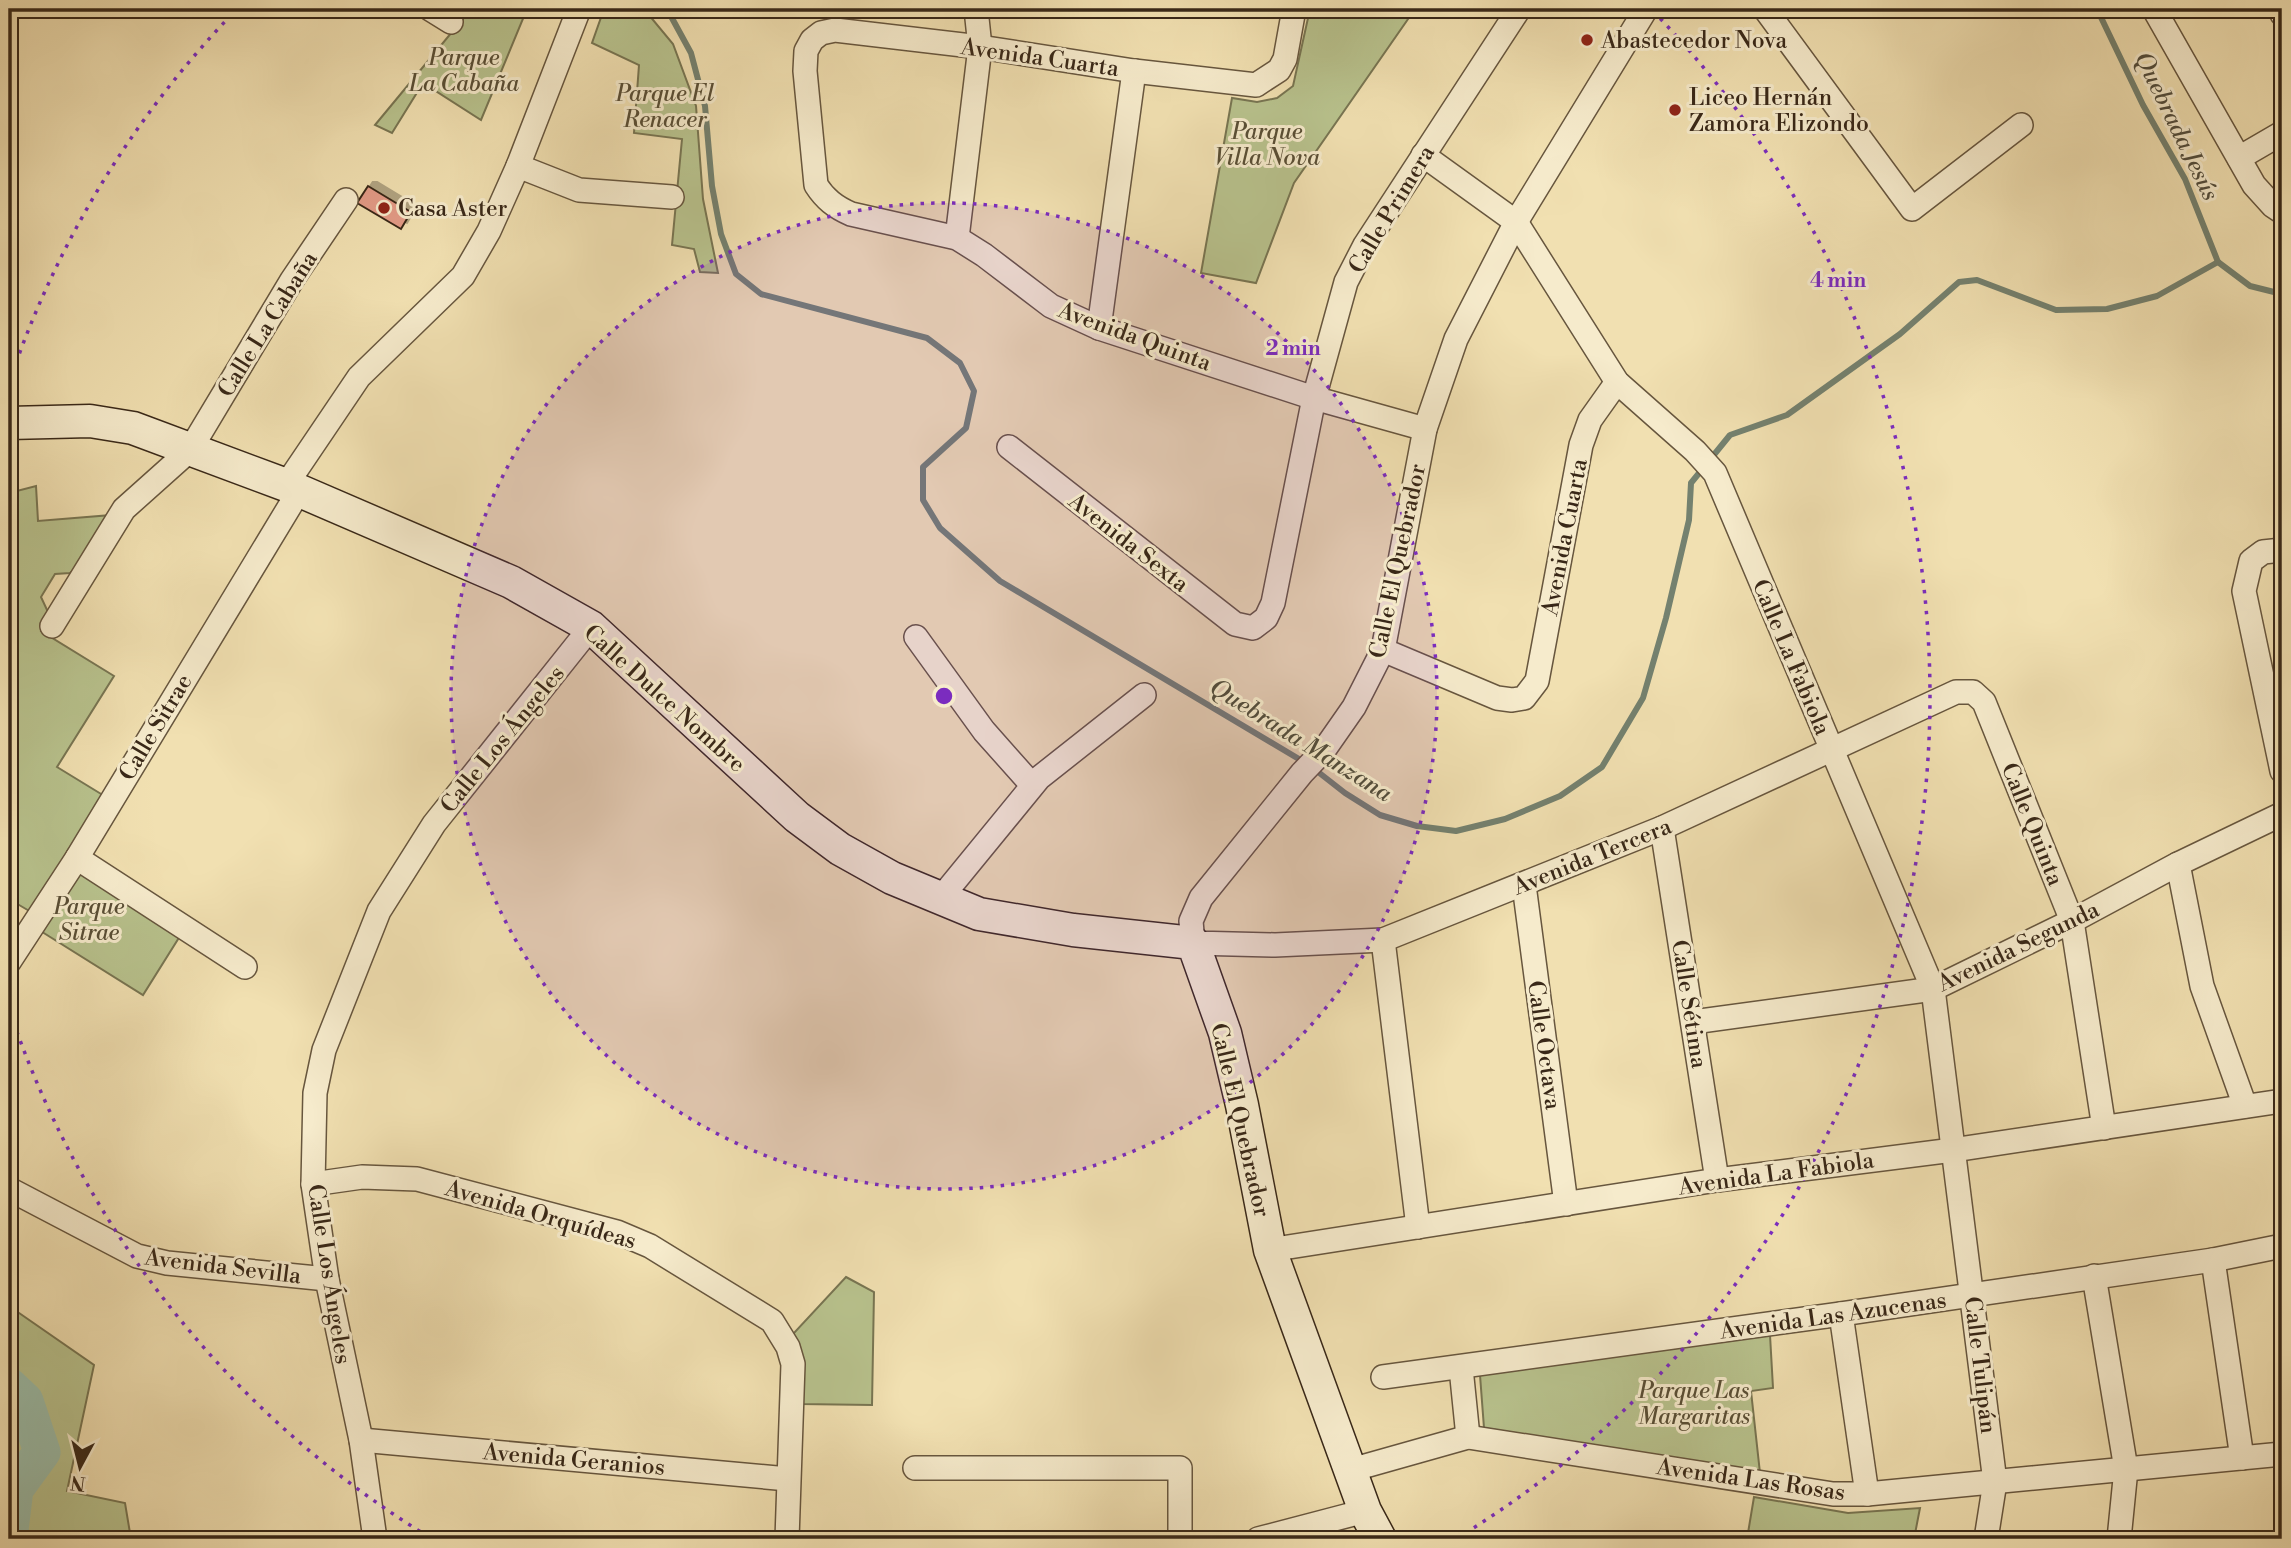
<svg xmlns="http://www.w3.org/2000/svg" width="2291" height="1548" font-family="'Libre Bodoni',serif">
  <defs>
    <filter id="shadow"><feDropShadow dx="6" dy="-6" stdDeviation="0" flood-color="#0004"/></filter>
  </defs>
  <rect width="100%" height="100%" fill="#f1e0b1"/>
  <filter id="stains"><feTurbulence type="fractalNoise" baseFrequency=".00286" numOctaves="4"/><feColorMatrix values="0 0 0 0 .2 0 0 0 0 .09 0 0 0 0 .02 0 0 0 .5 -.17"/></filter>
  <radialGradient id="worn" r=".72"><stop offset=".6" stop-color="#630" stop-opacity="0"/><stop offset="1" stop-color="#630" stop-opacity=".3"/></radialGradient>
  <g fill="#b8c28d" stroke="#787552" stroke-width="2">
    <polygon points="471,9 527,9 481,120 423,83 392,133 375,125"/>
    <polygon points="604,9 644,9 673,44 696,106 703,199 718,273 700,272 694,249 672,245 682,139 634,133 639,65 592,43"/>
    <polygon points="1310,9 1415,9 1294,183 1256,283 1201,273 1232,98 1257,102 1277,98 1293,86"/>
    <polygon points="36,486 38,521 112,515 77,567 70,573 55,574 41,597 48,612 41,631 114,676 57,767 106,797 31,912 9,899 9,493"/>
    <polygon points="76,868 180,936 143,995 39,930"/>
    <polygon points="846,1277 874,1292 872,1405 800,1404 793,1334"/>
    <polygon points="9,1306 94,1365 67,1491 125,1503 131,1539 9,1539"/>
    <polygon points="1770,1335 1773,1388 1751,1391 1760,1473 1484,1428 1480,1375"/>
    <polygon points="1754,1497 1848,1513 1920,1508 1914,1539 1747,1539"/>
  </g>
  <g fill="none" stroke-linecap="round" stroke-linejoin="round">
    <g stroke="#74816f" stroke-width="6">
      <polyline points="667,9 691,53 705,106 712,186 721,234 736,274 761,294 927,338 960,363 974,391 966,428 923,467 923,500 940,528 1000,581 1304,762"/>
      <polyline points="2097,9 2143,105 2185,179 2218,262"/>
      <polyline points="2218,262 2250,286 2282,294"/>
      <polyline points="1313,768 1345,793 1380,815 1417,826 1456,831 1505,819 1560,796 1602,767 1643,698 1666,618 1689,520 1691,483 1730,435 1787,415 1900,334 1959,282 1977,280 2056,310 2107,309 2157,296 2218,262"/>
    </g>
    <polyline stroke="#9bbda9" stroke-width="37" points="9,1386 25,1401 42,1452 15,1489 10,1530 12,1539"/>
  </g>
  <polygon fill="#e39b87" stroke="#392818" stroke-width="2" filter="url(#shadow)" points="368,186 411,212 401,229 357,203"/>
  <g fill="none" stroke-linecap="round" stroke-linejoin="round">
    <g stroke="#67563e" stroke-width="26">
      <g id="street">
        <polyline points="430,9 451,22"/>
        <path d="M1294 9 1285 59 1279 70 1256 85 1134 71 980 47 835 30 821 33 812 40 806 51 805 71 816 185C825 199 835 207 851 214L957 238 984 255 1051 306 1099 328 1314 398 1425 429"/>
        <polyline points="1646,9 1516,222 1456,339 1425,429 1383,650 1354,707 1324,750 1302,773 1201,898 1191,921 1193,943 1275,945 1383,940 1662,828 1956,692 1973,692 1984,702 2072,921 2104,1128"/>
        <polyline points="1765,9 1912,209 2021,125"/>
        <polyline points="2154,9 2254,185 2273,206 2282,212"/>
        <polyline points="2280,9 2282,14"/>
        <polyline points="1423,155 1516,222 1617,382 1695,451 1715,473 1933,989 1995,1482 1986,1539"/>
        <polyline points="2239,158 2282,133"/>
        <polyline points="518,166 579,190 672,197"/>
        <polyline points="957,238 980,47 976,9"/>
        <polyline points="1099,328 1134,71"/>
        <polyline points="1009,447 1235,624 1253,628 1266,618 1273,603 1314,398 1346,282 1365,245 1519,9"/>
        <polyline points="286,485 359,377 463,276 489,231 518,166 579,9"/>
        <polyline points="2282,550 2263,552 2251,561 2244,591 2282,771"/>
        <polyline points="52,626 124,509 190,450 292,280 346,200"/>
        <polyline points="916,637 984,731 1032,785"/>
        <polyline points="1383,650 1497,698 1512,700 1524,698 1537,681 1581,445 1590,420 1617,382"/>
        <polyline points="1662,828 1717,1180"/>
        <polyline points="77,858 245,967"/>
        <polyline points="2178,864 2202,986 2245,1106"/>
        <polyline points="1524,885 1566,1204"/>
        <polyline points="940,899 1039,778 1144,695"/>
        <polyline points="1383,940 1418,1227"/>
        <polyline points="9,962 77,858 299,491"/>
        <polyline points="1693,1022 1933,989 2072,921 2178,864 2282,814"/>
        <polyline points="313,1184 362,1177 417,1179 617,1232 650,1246 772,1321 788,1347 793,1364 787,1539"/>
        <polyline points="9,1189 137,1256 167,1263 327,1279"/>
        <polyline points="1270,1250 1717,1180 1953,1150 2282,1101"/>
        <polyline points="2213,1260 2242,1458"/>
        <polyline points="2094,1276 2126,1469 2119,1539"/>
        <polyline points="1841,1314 1867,1494"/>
        <polyline points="1461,1368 1468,1437"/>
        <polyline points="1383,1377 1841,1314 2213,1260 2282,1246"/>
        <polyline points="361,1440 788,1479"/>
        <polyline points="915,1468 1180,1468 1180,1539"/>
        <polyline points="1351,1470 1468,1437 1833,1494 1867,1494 2282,1454"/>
        <polyline points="375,1539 361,1440 327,1279 313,1184 315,1093 324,1050 379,911 434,824 591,627"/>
        <polyline points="1258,1539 1365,1511"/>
      </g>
    </g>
    <g stroke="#392818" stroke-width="35">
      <polyline id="secondary" points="9,423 90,421 133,428 286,485 511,582 591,627 797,817 840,849 892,878 979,914 1073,930 1193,943 1225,1033 1242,1105 1270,1250 1365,1511 1380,1539"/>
    </g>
    <use href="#street" stroke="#f6ebcc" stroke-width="23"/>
    <use href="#secondary" stroke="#f6ebcc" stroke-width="32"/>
  </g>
  <circle cx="944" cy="696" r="493" fill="#7b2cbf" fill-opacity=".12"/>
  <g fill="none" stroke="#7b2cbf" stroke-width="3.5" stroke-dasharray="3.5 7">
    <circle cx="944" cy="696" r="493"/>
    <path d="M429 1537A986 986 0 0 1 9 1009M9 383A986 986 0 0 1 235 11M1653 11A986 986 0 0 1 1459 1537"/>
  </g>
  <g fill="#8f2418" stroke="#f6ebcc" stroke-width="2.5">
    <circle cx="1587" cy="40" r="7"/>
    <circle cx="1675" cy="110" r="7"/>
    <circle cx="384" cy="208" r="7"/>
  </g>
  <g text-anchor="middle" stroke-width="6" stroke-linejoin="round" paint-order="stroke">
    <g font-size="23" fill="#392818" stroke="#f6ebcc" text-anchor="start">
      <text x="1601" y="48">Abastecedor Nova</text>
      <text x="1689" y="105">Liceo Hernán<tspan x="1689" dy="26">Zamora Elizondo</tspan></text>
      <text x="398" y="216">Casa Aster</text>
    </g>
    <g font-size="23" font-style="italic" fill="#594e35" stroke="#f6ebcc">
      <text x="464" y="65">Parque<tspan x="464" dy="26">La Cabaña</tspan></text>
      <text x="665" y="101">Parque El<tspan x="665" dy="26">Renacer</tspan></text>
      <text x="1267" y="139">Parque<tspan x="1267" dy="26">Villa Nova</tspan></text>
      <text x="89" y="914">Parque<tspan x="89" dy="26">Sitrae</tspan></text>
      <text x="1694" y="1398">Parque Las<tspan x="1694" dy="26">Margaritas</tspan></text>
    </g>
    <g font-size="23" fill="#392818" stroke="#f6ebcc">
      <text transform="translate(1040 57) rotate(8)" y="8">Avenida Cuarta</text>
      <text transform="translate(1391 209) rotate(-59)" y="8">Calle Primera</text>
      <text transform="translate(267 324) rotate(-58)" y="8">Calle La Cabaña</text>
      <text transform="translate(1135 336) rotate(20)" y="8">Avenida Quinta</text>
      <text transform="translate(1564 537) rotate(-79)" y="8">Avenida Cuarta</text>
      <text transform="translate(1129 542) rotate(38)" y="8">Avenida Sexta</text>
      <text transform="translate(1397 561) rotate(-78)" y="8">Calle El Quebrador</text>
      <text transform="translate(1792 657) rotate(67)" y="8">Calle La Fabiola</text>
      <text transform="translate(665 698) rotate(42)" y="8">Calle Dulce Nombre</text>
      <text transform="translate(155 727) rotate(-59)" y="8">Calle Sitrae</text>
      <text transform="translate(502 739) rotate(-51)" y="8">Calle Los Ángeles</text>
      <text transform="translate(2033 824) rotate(68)" y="8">Calle Quinta</text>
      <text transform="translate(1592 856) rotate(-22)" y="8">Avenida Tercera</text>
      <text transform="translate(2018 946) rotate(-26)" y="8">Avenida Segunda</text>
      <text transform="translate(1690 1004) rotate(81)" y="8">Calle Sétima</text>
      <text transform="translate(1545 1045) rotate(82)" y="8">Calle Octava</text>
      <text transform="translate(1241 1120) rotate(77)" y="8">Calle El Quebrador</text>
      <text transform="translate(1776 1173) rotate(-8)" y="8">Avenida La Fabiola</text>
      <text transform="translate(541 1214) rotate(16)" y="8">Avenida Orquídeas</text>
      <text transform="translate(223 1266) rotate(7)" y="8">Avenida Sevilla</text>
      <text transform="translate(330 1274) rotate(81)" y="8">Calle Los Ángeles</text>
      <text transform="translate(1833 1315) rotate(-8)" y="8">Avenida Las Azucenas</text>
      <text transform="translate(1981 1365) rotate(83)" y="8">Calle Tulipán</text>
      <text transform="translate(574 1459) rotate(5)" y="8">Avenida Geranios</text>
      <text transform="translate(1751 1479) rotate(8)" y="8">Avenida Las Rosas</text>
    </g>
    <g font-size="24" font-style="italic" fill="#524d3c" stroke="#f6ebcc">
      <text transform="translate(2177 126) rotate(64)" y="8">Quebrada Jesús</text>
      <text transform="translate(1301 740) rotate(32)" y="8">Quebrada Manzana</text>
    </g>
  </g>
  <circle cx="944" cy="696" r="10" fill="#7b2cbf" stroke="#f6ebcc" stroke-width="3.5"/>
  <g font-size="21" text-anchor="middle" font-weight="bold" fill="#7b2cbf" stroke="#f6ebcc" stroke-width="6" stroke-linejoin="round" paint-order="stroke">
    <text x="1838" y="287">4 min</text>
    <text x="1293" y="355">2 min</text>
  </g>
  <rect width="2291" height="1548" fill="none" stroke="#f1e0b1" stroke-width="35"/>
  <rect x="10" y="10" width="2270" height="1527" fill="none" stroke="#392818" stroke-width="3.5"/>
  <rect x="18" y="18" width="2256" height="1513" fill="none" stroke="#392818" stroke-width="2"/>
  <g transform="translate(80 1467) rotate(187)" stroke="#f6ebcc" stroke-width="5" paint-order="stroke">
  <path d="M0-5L12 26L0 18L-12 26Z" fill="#392818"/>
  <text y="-10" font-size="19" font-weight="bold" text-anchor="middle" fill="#392818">N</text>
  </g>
  <rect width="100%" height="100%" filter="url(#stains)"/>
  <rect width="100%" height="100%" fill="url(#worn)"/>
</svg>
